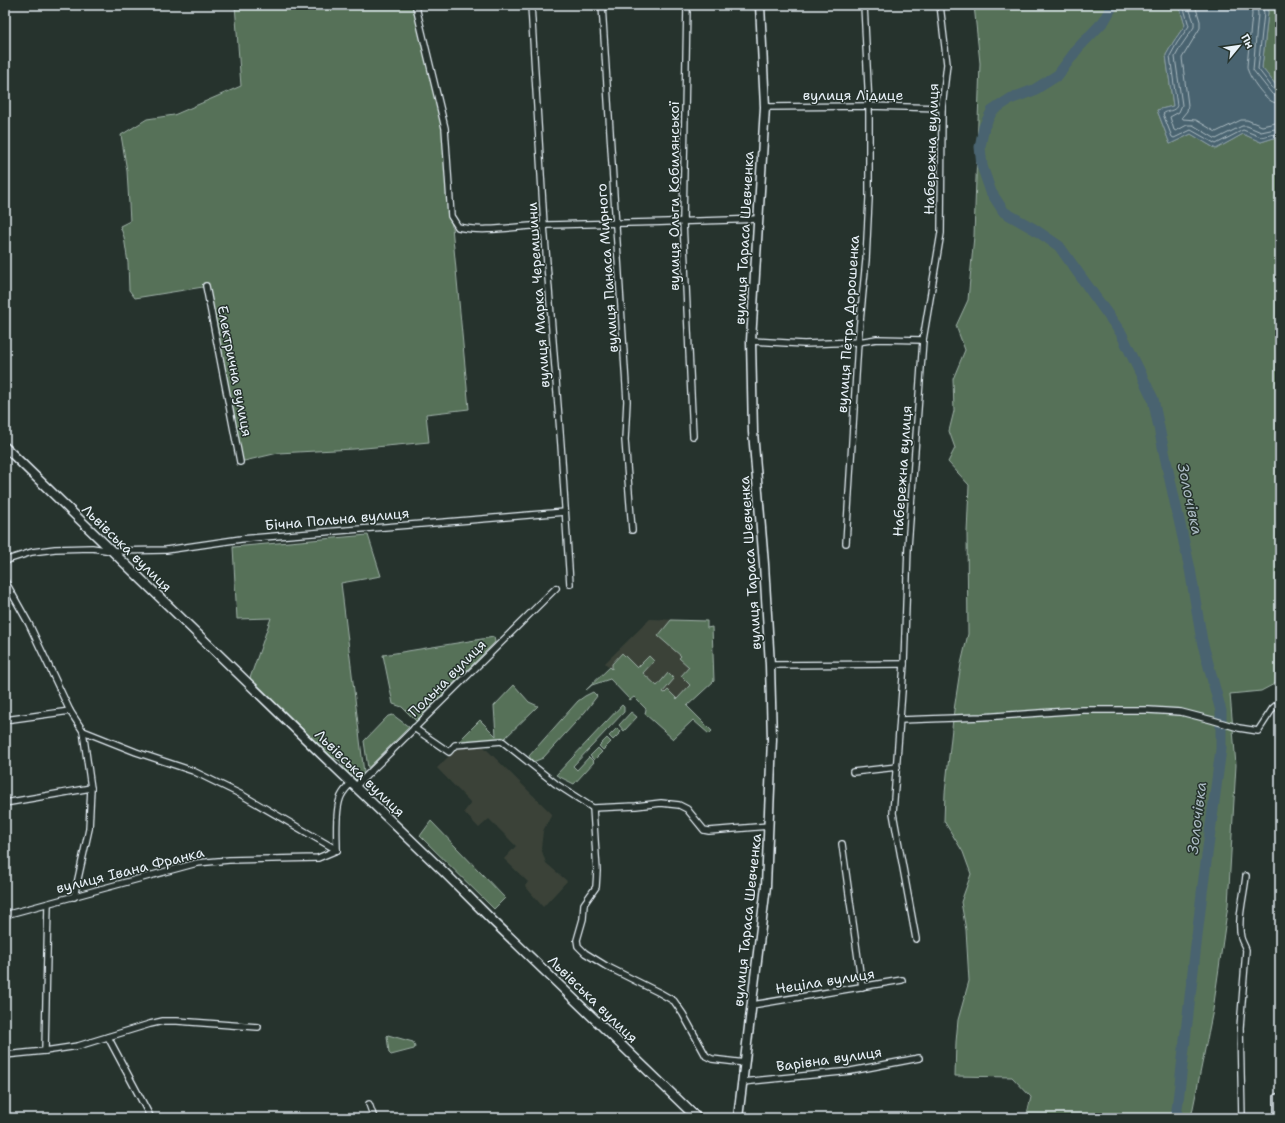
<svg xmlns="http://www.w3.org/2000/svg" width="1285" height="1123" font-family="'Shantell Sans',sans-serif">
  <rect width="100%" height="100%" fill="#26332d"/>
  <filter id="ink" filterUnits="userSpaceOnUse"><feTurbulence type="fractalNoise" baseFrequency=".025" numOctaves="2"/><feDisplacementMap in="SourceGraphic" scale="8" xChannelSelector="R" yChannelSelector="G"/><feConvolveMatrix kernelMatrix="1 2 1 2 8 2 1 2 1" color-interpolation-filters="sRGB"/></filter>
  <g filter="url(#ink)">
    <g fill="#3b4339">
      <polygon points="650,619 707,621 707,628 712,627 714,681 687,706 613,671 605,663"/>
      <polygon points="458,747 484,747 552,814 543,831 541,848 546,863 567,881 543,907 525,886 528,882 504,859 516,846 489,819 479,828 464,812 471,803 437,768"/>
    </g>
    <g fill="#567158" stroke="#9fb1a8">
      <polygon points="235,5 430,5 417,7 445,128 451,216 469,409 426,414 429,442 354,449 278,453 240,462 203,287 135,298 129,290 128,263 124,237 120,226 130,221 127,171 121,135 147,119 174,115 241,86"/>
      <polygon points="974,5 1179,5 1185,25 1174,41 1166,55 1173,106 1157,110 1170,144 1191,134 1216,149 1243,134 1261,142 1280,136 1280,681 1261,691 1230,694 1236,765 1228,905 1213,1010 1191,1118 1026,1118 1031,1097 1012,1077 955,1076 956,1042 958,1020 969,981 966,930 961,902 971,874 963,852 944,821 945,793 954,710 961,664 968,634 967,533 969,485 948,462 955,448 949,431 954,411 953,379 965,350 956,326 968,300 974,236 980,63"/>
      <polygon points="1265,5 1280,5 1280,90 1262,68 1268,12"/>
      <path d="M368 535 381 576 341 583 364 773 356 780C353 777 349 774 346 771 340 764 344 761 333 758L250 678 271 618 237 619 233 547Z"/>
      <polygon points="671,620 707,621 707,628 712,627 714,681 687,706 712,731 709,734 693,720 673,739 645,714 646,709 634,697 630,700 610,679 592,685 586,690 610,667 612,669 612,664 622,653 637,668 649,656 654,661 643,673 657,686 668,673 674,679 663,692 665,693 668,690 677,699 690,685 681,676 689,667 679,658 681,656 658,636"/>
      <polygon points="494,637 495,642 416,721 402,707 393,704 383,655"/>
      <polygon points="514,685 529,702 538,706 502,741 455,745 480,720 496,736 494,706"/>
      <polygon points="593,692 597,696 585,712 543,758 533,762 529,756 578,701 585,696"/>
      <polygon points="622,705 624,707 624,712 573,766 577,770 589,757 594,762 574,784 556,775"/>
      <polygon points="631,712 637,717 624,731 619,725"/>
      <polygon points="393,715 409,727 368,768 364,741 388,716"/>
      <polygon points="617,728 621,732 613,740 609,736"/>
      <polygon points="607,738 611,742 603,750 599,746"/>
      <polygon points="598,748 602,752 594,760 590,756"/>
      <polygon points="431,821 505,898 494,909 420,836"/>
      <polygon points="388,1035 413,1042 415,1047 414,1049 391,1055 389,1053 387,1036"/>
    </g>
    <polygon fill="#4a646f" stroke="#899ca6" points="1179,5 1265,5 1268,12 1262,68 1280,90 1280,136 1261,142 1243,134 1216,149 1191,134 1170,144 1157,110 1173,106 1166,55 1174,41 1185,25"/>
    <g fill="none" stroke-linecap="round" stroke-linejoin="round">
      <g stroke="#a9b9c1" stroke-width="1">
        <path d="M1183 5 1189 26 1177 43 1170 56 1177 106C1174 112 1167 110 1163 114L1172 137 1174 138 1191 130 1216 144 1243 130 1261 137 1280 133"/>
        <polyline points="1188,5 1194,22 1194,27 1181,46 1175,57 1182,105 1179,112 1170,117 1174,130 1176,131 1187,125 1193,125 1216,139 1242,126 1247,126 1261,132 1280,128"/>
        <polyline points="1195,5 1200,21 1200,28 1182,58 1188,105 1187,111 1182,117 1183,119 1196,120 1216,132 1241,120 1247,120 1262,126 1280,122"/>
        <path d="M1251 5 1252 14 1247 66C1247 75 1263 96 1271 101 1274 103 1277 103 1280 103"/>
        <polyline points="1257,5 1258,14 1253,70 1272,94 1276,97 1280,97"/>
        <polyline points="1262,5 1264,13 1258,69 1275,91 1280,92"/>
      </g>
      <polyline stroke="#4a646f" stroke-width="11" points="1113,5 1104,21 1078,48 1058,75 1034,90 1010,99 992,111 984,127 980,147 982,166 991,192 1004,212 1034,229 1059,246 1121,333 1153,399 1170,480 1190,569 1202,641 1221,711 1221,749 1202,893 1176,1118"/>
      <g stroke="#e8f1f8" stroke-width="8">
        <g id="minor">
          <polyline points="531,5 544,225 561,445 570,584"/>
          <polyline points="602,5 627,401 625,440 632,530"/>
          <polyline points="687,5 683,222 693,436"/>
          <path d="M416 7 445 128 451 216 458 227C485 233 518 226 546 225 617 223 687 222 758 219"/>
          <polyline points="765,107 869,106 942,108"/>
          <polyline points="206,286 240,462"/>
          <polyline points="751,341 804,344 858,342 877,339 923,340"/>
          <polyline points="846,543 858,342 866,260 869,198 869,106 864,5"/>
          <polyline points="5,562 10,559 32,552 55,549 92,548 112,551 166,550 241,539 565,512"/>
          <polyline points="5,581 29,624 70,711 83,731 136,752 193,771 242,795 337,850"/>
          <polyline points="770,665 904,664"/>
          <polyline points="5,720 70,711"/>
          <polyline points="900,720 982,717 1082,710 1148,710 1181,712 1212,720 1239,728 1258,731 1273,708 1280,702"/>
          <polyline points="414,728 449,752 455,745 502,741 556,784 593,808 636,806 661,803 679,805 687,809 704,830 709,831 769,826"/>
          <polyline points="853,772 897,767"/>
          <polyline points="355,787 556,588"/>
          <polyline points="5,803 91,788"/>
          <polyline points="593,808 597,871 596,887 584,904 583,919 577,940 578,946 585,953 606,966 660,993 674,1001 683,1014 706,1056 712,1059 745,1063"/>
          <polyline points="842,844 862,987"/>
          <path d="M337 850C337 835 335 813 340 799 342 792 347 788 351 783"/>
          <polyline points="74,897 89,829 91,788 83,731"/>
          <polyline points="5,915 197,863 229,860 318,858 337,850"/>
          <polyline points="916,939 893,813 904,664 908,547 923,340 941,233 942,108 947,64 940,5"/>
          <polyline points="752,1005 902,980"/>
          <polyline points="108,1037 151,1118"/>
          <polyline points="45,1051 48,904"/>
          <polyline points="5,1055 45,1051 78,1046 150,1024 163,1021 177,1021 258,1027"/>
          <polyline points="743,1082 851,1071 919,1058"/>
          <polyline points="1277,1097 1277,1118"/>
          <polyline points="369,1104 374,1118"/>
          <path d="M1242 1118 1240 1028 1246 950C1245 946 1242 942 1241 938 1237 919 1244 896 1246 876"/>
        </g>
      </g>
      <g stroke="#e8f1f8" stroke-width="11">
        <g id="secondary">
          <polyline points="5,447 317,750 443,871 493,921 697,1118"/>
          <polyline points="738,1118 766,886 772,739 770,665 764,564 753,432 751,341 765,107 760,5"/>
        </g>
      </g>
      <use href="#minor" stroke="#26332d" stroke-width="5.5"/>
      <use href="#secondary" stroke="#26332d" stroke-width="8"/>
    </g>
  </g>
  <g text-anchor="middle" stroke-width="3" stroke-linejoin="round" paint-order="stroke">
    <g font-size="14" fill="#e8f1f8" stroke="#26332d">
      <text x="853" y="100">вулиця Лідице</text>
      <text transform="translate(931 149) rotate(-88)" y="5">Набережна вулиця</text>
      <text transform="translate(674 196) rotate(-90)" y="5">вулиця Ольги Кобилянської</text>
      <text transform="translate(744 238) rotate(-87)" y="5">вулиця Тараса Шевченка</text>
      <text transform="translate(607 268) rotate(-94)" y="5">вулиця Панаса Мирного</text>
      <text transform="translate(538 295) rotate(-94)" y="5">вулиця Марка Черемшини</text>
      <text transform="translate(848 324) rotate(-86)" y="5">вулиця Петра Дорошенка</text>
      <text transform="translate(235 371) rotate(79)" y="5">Електрична вулиця</text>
      <text transform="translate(902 471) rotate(-86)" y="5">Набережна вулиця</text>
      <text transform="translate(337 519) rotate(-5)" y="5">Бічна Польна вулиця</text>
      <text transform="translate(127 548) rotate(44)" y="5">Львівська вулиця</text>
      <text transform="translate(750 563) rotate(-94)" y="5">вулиця Тараса Шевченка</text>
      <text transform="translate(447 678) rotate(-45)" y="5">Польна вулиця</text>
      <text transform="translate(360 773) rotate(44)" y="5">Львівська вулиця</text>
      <text transform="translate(130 870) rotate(-14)" y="5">вулиця Івана Франка</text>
      <text transform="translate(747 920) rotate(-84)" y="5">вулиця Тараса Шевченка</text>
      <text transform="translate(825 981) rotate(-9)" y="5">Неціла вулиця</text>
      <text transform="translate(593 999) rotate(44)" y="5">Львівська вулиця</text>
      <text transform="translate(829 1059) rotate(-8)" y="5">Варівна вулиця</text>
    </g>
    <g font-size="15" font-style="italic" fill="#a9b9c1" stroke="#26332d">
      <text transform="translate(1190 499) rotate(78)" y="5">Золочівка</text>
      <text transform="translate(1197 818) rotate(-83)" y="5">Золочівка</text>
    </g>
  </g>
  <rect width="1285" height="1123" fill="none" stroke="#26332d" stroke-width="20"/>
  <rect x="10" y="10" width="1265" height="1103" fill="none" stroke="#e8f1f8" stroke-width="1.5" filter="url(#ink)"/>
  <g transform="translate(1239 46) rotate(61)" stroke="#26332d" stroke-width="3" paint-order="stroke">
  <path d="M0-3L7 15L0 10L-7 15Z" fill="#e8f1f8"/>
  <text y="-6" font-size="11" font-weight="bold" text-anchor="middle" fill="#e8f1f8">Пн</text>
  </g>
</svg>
